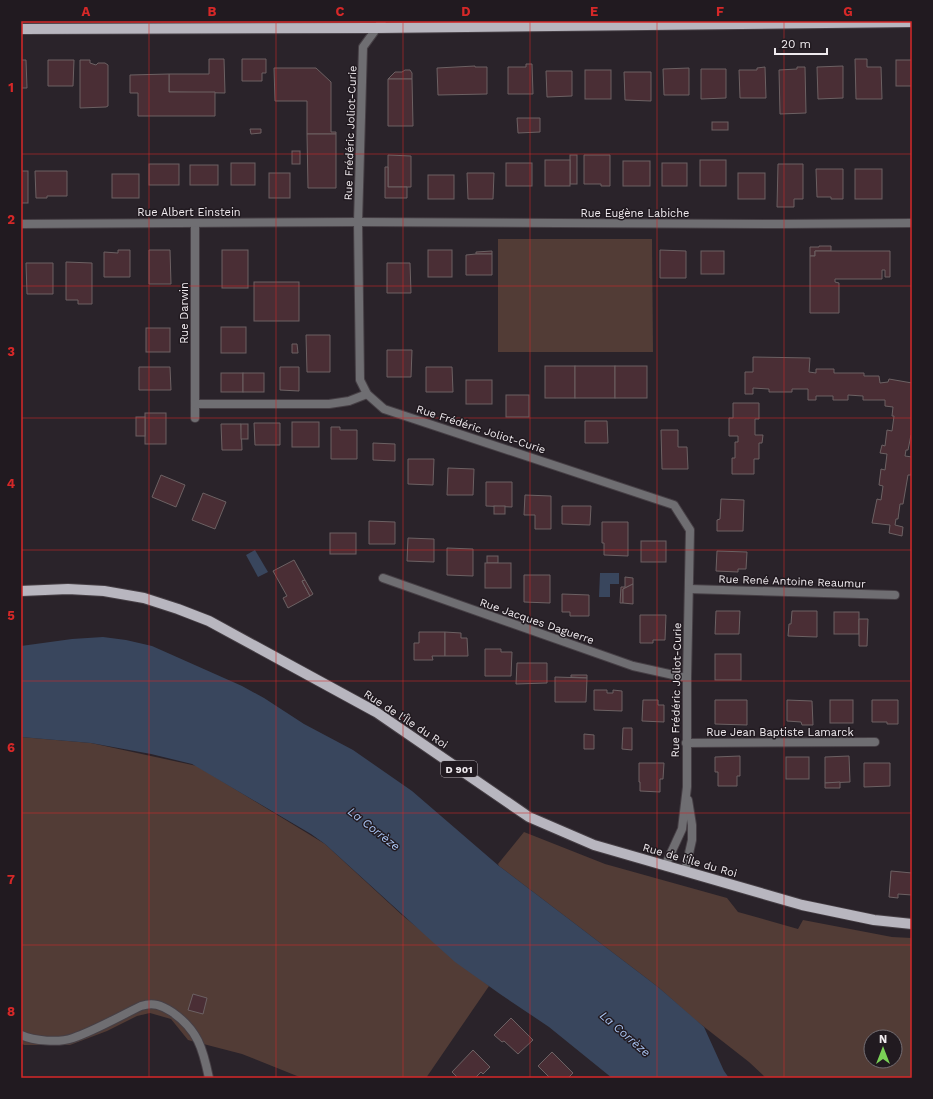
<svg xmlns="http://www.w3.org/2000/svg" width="933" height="1099" font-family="'Work Sans',sans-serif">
  <rect width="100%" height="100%" fill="#2a232a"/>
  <g fill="#523c36" fill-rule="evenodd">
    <polygon points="498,239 652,239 653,352 498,352"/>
    <polygon points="21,737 91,743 197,766 325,844 402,915 489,986 426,1078 302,1078 242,1054 188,1040 171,1019 150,1013 137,1016 107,1031 70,1045 24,1045 21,1043"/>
    <path d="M524 832 605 864 727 898 738 912 798 929 803 920 892 937 912 938V1078H766L749 1062 694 1019 658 987 499 866 498 864ZM871 1037H895V1061H871Z"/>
  </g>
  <g fill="#39465d">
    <polygon points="255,550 268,572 258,577 246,555"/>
    <polygon points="600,573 619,573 619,584 610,584 610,597 599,597"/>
    <polygon points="103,637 126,640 152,646 242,686 264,698 304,724 353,750 412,791 499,866 658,987 704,1027 724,1071 729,1078 612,1078 549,1027 500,994 455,962 425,935 325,844 311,834 192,764 151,754 91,743 21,737 21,646 72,639"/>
  </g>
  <g fill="#4a2e35" stroke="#6c6163">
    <polygon points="209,59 224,59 225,93 169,92 169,74 209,74"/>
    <polygon points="242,59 266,59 266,73 262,73 262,81 242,81"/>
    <polygon points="855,59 867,59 867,67 881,67 882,99 856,99"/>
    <polygon points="21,60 26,60 27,88 21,88"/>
    <polygon points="48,60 74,60 73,86 48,86"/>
    <polygon points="80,60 90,60 90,63 96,65 98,63 105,63 108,65 108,106 106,107 80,108"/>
    <rect x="896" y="60" width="16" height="26"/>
    <polygon points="526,64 532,64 533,94 508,94 508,67 526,67"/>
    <polygon points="475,66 475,67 487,67 487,94 438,95 437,68"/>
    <polygon points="843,66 843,98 818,99 817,67"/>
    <polygon points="765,67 766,98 740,98 739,70 757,70 757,68"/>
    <polygon points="797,67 805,67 806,113 780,114 779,70 797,69"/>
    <polygon points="274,68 316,68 331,82 331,132 336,132 336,134 307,134 307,101 275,101"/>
    <polygon points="689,68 689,95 664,95 663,69"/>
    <polygon points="701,69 726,69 726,98 701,99"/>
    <polygon points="405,70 410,70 412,73 412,79 388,79 395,72 402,72"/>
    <rect x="585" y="70" width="26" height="29"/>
    <polygon points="546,71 572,71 572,96 547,97"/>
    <polygon points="624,72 651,72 651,101 625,100"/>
    <polygon points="169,74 169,92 215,92 215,116 138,116 138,93 130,93 130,75"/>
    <polygon points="388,79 412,79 413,126 388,126"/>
    <polygon points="517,118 540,118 540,132 518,133"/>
    <rect x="712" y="122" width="16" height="8"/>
    <polygon points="250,129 261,129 261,133 251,134"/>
    <polygon points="307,134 336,134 336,188 308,188"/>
    <rect x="292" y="151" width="8" height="13"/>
    <polygon points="388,155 411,156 411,187 388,187"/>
    <rect x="570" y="155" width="7" height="29"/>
    <polygon points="584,155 610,155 610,186 601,186 601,184 584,184"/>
    <rect x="545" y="160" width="25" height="26"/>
    <rect x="700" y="160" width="26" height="26"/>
    <rect x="623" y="161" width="27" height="25"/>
    <rect x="231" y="163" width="24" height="22"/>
    <rect x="506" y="163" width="26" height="23"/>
    <rect x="662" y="163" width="25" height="23"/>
    <rect x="149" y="164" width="30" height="21"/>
    <polygon points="778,164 803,164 803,199 794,199 794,207 777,207"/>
    <rect x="190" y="165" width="28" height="20"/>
    <polygon points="385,167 388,167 388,187 407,187 407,198 385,198"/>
    <polygon points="816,169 843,169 843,199 831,199 831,197 817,197"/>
    <rect x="855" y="169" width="27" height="30"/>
    <rect x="21" y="171" width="7" height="32"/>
    <polygon points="35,171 67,171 67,196 47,196 47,198 36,198"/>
    <rect x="269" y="173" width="21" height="25"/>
    <polygon points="467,173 494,173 493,199 468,199"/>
    <rect x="738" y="173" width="27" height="26"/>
    <rect x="112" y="174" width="27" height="24"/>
    <rect x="428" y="175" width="26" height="24"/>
    <polygon points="819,246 831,246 831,251 815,251 815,256 810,256 810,247 819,247"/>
    <polygon points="118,250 130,250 130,277 104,277 104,252 118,253"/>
    <polygon points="149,250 170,250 171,284 149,284"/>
    <rect x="222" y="250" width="26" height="38"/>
    <rect x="428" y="250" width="24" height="27"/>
    <polygon points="660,250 686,251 686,278 660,278"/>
    <polygon points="492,251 492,254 476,254 476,252"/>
    <rect x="701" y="251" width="23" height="23"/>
    <polygon points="815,251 890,251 890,277 885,277 885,270 882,270 882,279 835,279 835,282 839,283 839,313 810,313 810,256 815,256"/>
    <polygon points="476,254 492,254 492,275 466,275 466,255"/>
    <polygon points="66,262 92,263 92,304 78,304 78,300 66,300"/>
    <polygon points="26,263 53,263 53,294 27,294"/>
    <polygon points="387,263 410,263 411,293 387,293"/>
    <rect x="254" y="282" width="45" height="39"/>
    <rect x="221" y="327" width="25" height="26"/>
    <rect x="146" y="328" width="24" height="24"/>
    <polygon points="306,335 330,335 330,372 307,372"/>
    <polygon points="292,344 297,344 298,353 292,353"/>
    <polygon points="387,350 412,350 411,377 387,377"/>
    <polygon points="753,357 810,358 809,372 816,373 816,369 834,369 834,373 864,373 864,376 879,376 880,383 888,382 889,379 912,383 912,435 911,435 908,450 906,450 905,456 912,457 912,469 911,475 908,475 903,504 900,504 898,519 896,519 895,525 903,527 902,536 889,533 890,525 872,523 877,499 881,500 883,486 879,485 881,469 885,470 887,454 880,453 882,445 885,446 887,430 892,431 894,416 892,416 893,407 885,406 885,400 863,400 863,396 848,395 848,400 833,400 833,396 816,396 816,400 808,400 808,389 792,389 792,392 769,392 769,389 753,388 753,394 745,394 745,372 753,372"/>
    <rect x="545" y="366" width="30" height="32"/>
    <rect x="575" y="366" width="40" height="32"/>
    <rect x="615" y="366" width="32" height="32"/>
    <polygon points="139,367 170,367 171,390 139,390"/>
    <polygon points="280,367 299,367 299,391 280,390"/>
    <polygon points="426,367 452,367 453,392 426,392"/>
    <rect x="221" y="373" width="22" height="19"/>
    <rect x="243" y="373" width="21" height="19"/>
    <rect x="466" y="380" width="26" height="24"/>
    <rect x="506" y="395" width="23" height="22"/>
    <polygon points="733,403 759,403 759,419 755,419 755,435 763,435 762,443 759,443 759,459 754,459 754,474 732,474 732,458 735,458 735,442 738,442 738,436 729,436 729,418 733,418"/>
    <rect x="145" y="413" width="21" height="31"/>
    <rect x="136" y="417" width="9" height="19"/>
    <polygon points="585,421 607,421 608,443 585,443"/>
    <rect x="292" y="422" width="27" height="25"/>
    <polygon points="254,423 280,423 280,445 255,445"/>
    <polygon points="221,424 241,424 242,450 222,450"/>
    <rect x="241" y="424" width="7" height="15"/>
    <polygon points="331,427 340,427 340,430 357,430 357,459 331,459"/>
    <polygon points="661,430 678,430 678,447 687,447 688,469 662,469"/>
    <polygon points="373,443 395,444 395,461 373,460"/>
    <polygon points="408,459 434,459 433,485 408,484"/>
    <polygon points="448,468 474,469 473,495 447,495"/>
    <polygon points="161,475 185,485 176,507 152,497"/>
    <polygon points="486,482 512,482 512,507 486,506"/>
    <polygon points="203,493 226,502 215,529 192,520"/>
    <polygon points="525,495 551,496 551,529 535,529 535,515 524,515"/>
    <polygon points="721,499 744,500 743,531 717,531 717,520 720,519"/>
    <rect x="494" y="506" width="11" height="8"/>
    <polygon points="562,506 591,506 590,525 562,524"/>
    <polygon points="369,521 395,522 395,544 369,544"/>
    <polygon points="602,522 628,522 628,556 604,555 604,543 602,543"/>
    <rect x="330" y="533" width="26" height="21"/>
    <polygon points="408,538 434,539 434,562 407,561"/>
    <rect x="641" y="541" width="25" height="21"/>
    <polygon points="447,548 473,549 473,576 447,575"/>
    <polygon points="717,551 747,552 746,569 738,569 738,572 716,571"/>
    <rect x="487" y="556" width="11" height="7"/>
    <polygon points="294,560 305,580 302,581 310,596 288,608 283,598 287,596 273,571"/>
    <rect x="485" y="563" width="26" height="25"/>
    <polygon points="524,575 550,575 550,603 524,602"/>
    <polygon points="625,577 633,578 633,584 623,589 623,603 620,603 621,587 625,587"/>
    <polygon points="305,580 313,594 310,596 302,581"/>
    <polygon points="633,584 633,604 623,603 623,589"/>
    <polygon points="562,594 589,595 589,616 570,616 570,612 562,612"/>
    <polygon points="716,611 740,611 739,634 715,634"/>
    <polygon points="792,611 817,611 817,637 788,636 789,624 791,624"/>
    <rect x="834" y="612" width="25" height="22"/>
    <polygon points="640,615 666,615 665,640 653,640 653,643 640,643"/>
    <polygon points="859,619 868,619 867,646 859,646"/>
    <polygon points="419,632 445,632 445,656 432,656 433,660 414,660 414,643 419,643"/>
    <polygon points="445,632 461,633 461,638 467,638 468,656 445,656"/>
    <polygon points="485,649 501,649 501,652 512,652 511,676 485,676"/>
    <rect x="715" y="654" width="26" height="26"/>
    <polygon points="517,663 547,663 547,683 516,684"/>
    <polygon points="571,675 587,675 587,678 571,677"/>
    <polygon points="555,677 587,678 586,702 555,702"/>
    <polygon points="594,690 607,690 607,693 613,693 613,690 622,691 622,711 594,710"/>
    <polygon points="643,700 658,700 658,705 664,705 664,722 642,721"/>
    <polygon points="715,700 747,700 747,725 715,724"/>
    <polygon points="787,700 812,701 813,725 802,725 801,722 787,721"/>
    <rect x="830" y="700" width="23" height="23"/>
    <polygon points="872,700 898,700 898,724 887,724 887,722 872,722"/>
    <polygon points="623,728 632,728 632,750 622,749"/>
    <polygon points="584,734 594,735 594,749 584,749"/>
    <polygon points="740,756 740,776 737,776 737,786 718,786 718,772 715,772 715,757"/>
    <polygon points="849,756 850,782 825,783 825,757"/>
    <rect x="786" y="757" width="23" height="22"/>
    <polygon points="639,763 664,763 663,779 660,779 660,792 640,791 640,782 639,782"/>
    <polygon points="864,763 890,763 890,786 864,787"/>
    <polygon points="840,782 840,788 825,788 825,783"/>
    <polygon points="891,871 912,873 912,895 898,894 898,898 889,897"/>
    <polygon points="193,994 207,998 203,1014 188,1010"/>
    <polygon points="511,1018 533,1040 518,1054 504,1041 502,1042 494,1035"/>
    <polygon points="473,1050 490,1067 483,1074 481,1072 475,1078 458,1078 452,1072"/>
    <polygon points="552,1052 573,1073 568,1078 550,1078 538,1066"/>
  </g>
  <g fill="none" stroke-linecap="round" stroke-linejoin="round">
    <g stroke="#463f45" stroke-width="10">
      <g id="street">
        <polyline points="382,21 363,47 358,222 360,380 367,394 384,409 674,505 690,530 687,678 687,787 682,829 665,866"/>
        <polyline points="195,223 195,418"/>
        <polyline points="21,224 358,222 780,224 912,223"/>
        <polyline points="195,404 329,404 349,401 367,394"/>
        <polyline points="383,578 633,666 687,678"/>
        <polyline points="689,589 895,595"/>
        <polyline points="686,743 875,742"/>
        <polyline points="685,871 692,840 692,825 688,800"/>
        <path d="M21 1035C34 1041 59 1043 73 1038 96 1030 118 1017 141 1006 153 1002 161 1005 172 1012 198 1030 203 1049 209 1078"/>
      </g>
    </g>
    <g stroke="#463f45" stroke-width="12">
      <g id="primary">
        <polyline points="21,29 377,28 912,22"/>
        <polyline points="21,591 68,589 104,591 144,598 178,609 209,621 376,712 529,817 594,845 802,905 874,920 912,924"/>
      </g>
    </g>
    <use href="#street" stroke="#6f6e72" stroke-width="8"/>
    <use href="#primary" stroke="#b8b6bf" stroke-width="10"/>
  </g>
  <path fill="none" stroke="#d62828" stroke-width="1" stroke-opacity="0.55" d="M149 21V1078M276 21V1078M403 21V1078M530 21V1078M657 21V1078M784 21V1078M21 154H912M21 286H912M21 418H912M21 550H912M21 681H912M21 813H912M21 945H912"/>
  <g text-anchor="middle" stroke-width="3" stroke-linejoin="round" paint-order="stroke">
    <rect fill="#211a20" stroke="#b1acb0" stroke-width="1" x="441" y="761" width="36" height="16" rx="3"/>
    <g font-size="10" font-weight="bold" fill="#efeaee">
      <text x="459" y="773">D 901</text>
    </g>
    <g font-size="11" fill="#efeaee" stroke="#211a20">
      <text transform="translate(350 133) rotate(-88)" y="4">Rue Frédéric Joliot-Curie</text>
      <text x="189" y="216">Rue Albert Einstein</text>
      <text x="635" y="217">Rue Eugène Labiche</text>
      <text transform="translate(184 313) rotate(-90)" y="4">Rue Darwin</text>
      <text transform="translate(481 429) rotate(18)" y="4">Rue Frédéric Joliot-Curie</text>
      <text transform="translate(792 581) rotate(2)" y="4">Rue René Antoine Reaumur</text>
      <text transform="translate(537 621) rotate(19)" y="4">Rue Jacques Daguerre</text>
      <text transform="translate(676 690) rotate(-89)" y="4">Rue Frédéric Joliot-Curie</text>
      <text transform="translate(406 719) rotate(33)" y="4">Rue de l'Île du Roi</text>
      <text x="780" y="736">Rue Jean Baptiste Lamarck</text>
      <text transform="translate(690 860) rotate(16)" y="4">Rue de l'Île du Roi</text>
    </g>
    <g font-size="12" font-style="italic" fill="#a9c4f3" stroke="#211a20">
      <text transform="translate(374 829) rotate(38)" y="4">La Corrèze</text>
      <text transform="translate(625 1034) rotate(41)" y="4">La Corrèze</text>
    </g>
  </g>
  <rect width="933" height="1099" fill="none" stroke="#211a20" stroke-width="44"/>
  <g transform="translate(883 1049)"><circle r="19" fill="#211a20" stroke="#736d72"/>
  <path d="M0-3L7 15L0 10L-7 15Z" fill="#7ad156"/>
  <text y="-6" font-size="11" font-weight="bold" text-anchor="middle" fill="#efeaee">N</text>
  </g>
  <path d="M775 48v6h52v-6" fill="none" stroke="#efeaee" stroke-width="2"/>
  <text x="781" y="48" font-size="12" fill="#efeaee" stroke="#211a20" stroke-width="3" paint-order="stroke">20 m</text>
  <rect x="22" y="22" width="889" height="1055" fill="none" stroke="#d62828" stroke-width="1.5"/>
  <g font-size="13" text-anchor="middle" font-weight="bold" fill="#d62828">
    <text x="86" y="16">A</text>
    <text x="212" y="16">B</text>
    <text x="340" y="16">C</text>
    <text x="466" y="16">D</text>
    <text x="594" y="16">E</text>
    <text x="720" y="16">F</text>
    <text x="848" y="16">G</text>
    <text x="11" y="92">1</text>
    <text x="11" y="224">2</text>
    <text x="11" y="356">3</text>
    <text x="11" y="488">4</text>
    <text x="11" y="620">5</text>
    <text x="11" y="752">6</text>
    <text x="11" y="884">7</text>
    <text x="11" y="1016">8</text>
  </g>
</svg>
